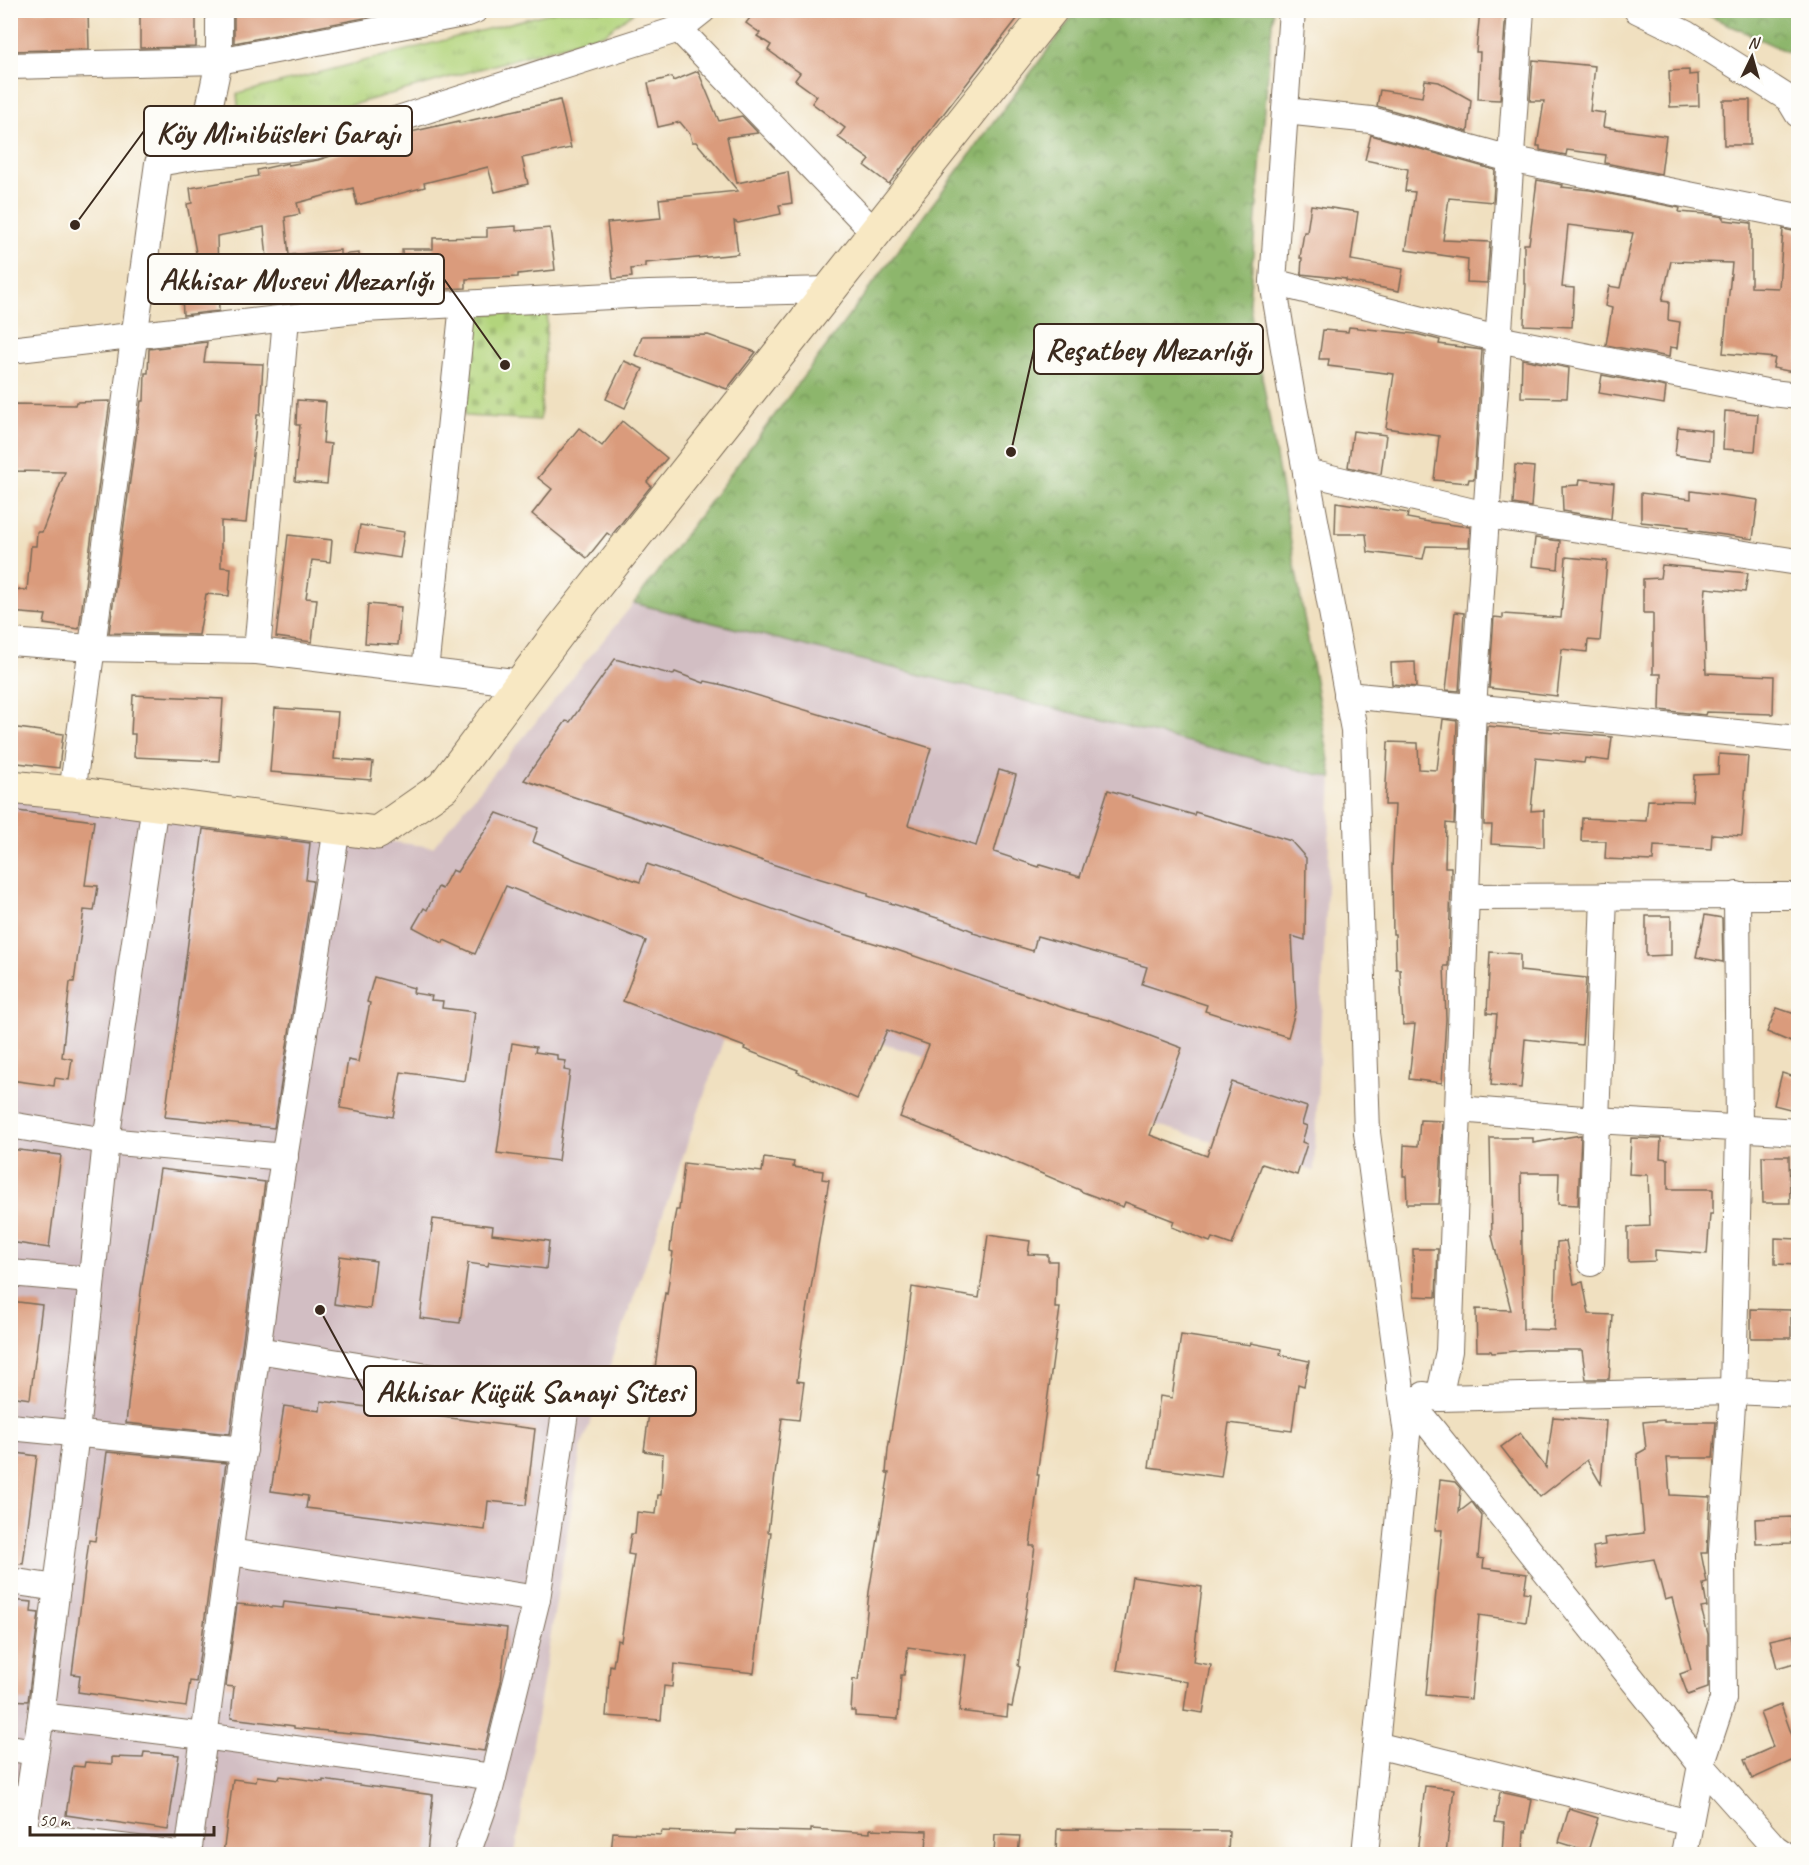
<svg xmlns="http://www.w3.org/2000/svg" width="1809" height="1865" font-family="Caveat,sans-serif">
  <defs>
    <pattern id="forest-crowns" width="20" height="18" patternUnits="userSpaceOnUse" patternTransform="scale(1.5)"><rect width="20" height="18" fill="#8db66c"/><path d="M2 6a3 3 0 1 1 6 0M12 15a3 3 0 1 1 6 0" fill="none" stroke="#749458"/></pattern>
    <pattern id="cemetery-stones" width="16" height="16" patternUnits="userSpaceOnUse" patternTransform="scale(1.5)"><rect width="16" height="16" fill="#b2d47c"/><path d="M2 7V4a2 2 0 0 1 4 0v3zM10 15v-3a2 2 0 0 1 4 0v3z" fill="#9ab66b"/></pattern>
    <pattern id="park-tufts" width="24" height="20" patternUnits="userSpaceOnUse" patternTransform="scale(1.5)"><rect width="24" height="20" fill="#b2d47c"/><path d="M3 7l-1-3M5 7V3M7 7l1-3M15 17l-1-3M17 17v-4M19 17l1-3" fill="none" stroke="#9ab66b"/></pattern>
  </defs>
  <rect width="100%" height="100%" fill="#fdfcf7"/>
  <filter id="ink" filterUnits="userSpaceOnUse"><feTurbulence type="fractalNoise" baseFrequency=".0167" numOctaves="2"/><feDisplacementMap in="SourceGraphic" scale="12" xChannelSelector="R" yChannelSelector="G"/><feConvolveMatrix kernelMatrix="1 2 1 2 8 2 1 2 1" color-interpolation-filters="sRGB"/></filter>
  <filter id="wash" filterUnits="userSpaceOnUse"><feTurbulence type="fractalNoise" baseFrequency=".008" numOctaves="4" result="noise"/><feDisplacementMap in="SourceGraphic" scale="24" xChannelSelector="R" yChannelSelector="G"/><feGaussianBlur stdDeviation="1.35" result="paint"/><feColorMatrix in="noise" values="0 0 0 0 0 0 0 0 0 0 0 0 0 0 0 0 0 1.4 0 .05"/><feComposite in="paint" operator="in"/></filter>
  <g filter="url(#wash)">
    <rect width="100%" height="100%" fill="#f0e0c0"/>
    <polygon fill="#d2bec3" points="634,603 1332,778 1314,1171 737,1001 581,1449 515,1854 11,1854 11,795 433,847"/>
    <g fill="url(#forest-crowns)" stroke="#647045" stroke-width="1.5">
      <polygon points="1077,11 1273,11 1249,301 1332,778 634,603"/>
      <polygon points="1699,11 1798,11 1798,57"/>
    </g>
    <polygon fill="url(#cemetery-stones)" stroke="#767f4d" stroke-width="1.5" points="548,311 540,420 465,416 468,314"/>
    <polygon fill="url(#park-tufts)" stroke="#767f4d" stroke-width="1.5" points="557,11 635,11 604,34 241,136 237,94"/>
    <g id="blocks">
      <g fill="#da9b7b">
        <polygon points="140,10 196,10 196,47 140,48"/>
        <polygon points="234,10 385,10 385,14 234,43"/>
        <polygon points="756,10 1024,10 889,184 865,166 870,160 838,137 845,128 812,103 817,96 795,80 800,73 768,50 771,45 757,36 760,33 746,23"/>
        <polygon points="1480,10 1506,10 1500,100 1478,99 1480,52 1476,52"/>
        <polygon points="12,11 88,11 89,49 12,51"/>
        <polygon points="1533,60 1595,66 1590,111 1605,113 1603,127 1666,136 1661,174 1605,163 1606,155 1567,150 1566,155 1540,150 1540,146 1537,146 1544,101 1530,101"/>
        <polygon points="1689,70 1689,75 1698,74 1699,106 1670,107 1669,71"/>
        <polygon points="698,71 719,121 742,116 758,133 727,137 737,183 788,172 792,203 779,205 781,214 738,223 734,221 738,254 645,263 645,267 631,269 632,277 613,279 607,223 661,218 659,199 738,191 696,142 692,142 690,134 680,122 658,127 648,83 672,77 673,81"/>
        <polygon points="1425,80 1439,82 1471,100 1468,132 1377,106 1380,90 1422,97"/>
        <polygon points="560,100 571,148 522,158 528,184 495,192 488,167 424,183 425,187 357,205 353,188 297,203 300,214 285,217 289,255 340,250 340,255 359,253 362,290 345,291 345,295 271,302 264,227 217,236 219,311 183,315 181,273 185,273 185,263 198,263 187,204 192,203 190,188 258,176 257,170 284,164 288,163 288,165 318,160 398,135 459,121 459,123"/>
        <polygon points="1723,100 1750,100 1750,145 1724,145"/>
        <polygon points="1371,135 1495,170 1493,202 1449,198 1443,240 1490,242 1487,283 1467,282 1468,259 1406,250 1415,192 1405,191 1408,169 1365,160"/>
        <polygon points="1537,180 1563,185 1562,187 1590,190 1680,208 1679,212 1705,214 1724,217 1724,220 1751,223 1751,287 1779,288 1783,229 1798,232 1798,373 1773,368 1775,358 1723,353 1732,263 1671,261 1662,301 1669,302 1668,320 1680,322 1677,348 1670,347 1669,357 1606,345 1612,308 1605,306 1609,286 1620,288 1633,233 1568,225 1562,287 1574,288 1572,327 1524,325 1526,284 1524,284 1524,244 1529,244"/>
        <polygon points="1311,205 1358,212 1351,260 1403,269 1399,291 1346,281 1346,279 1301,274 1302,258 1300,258 1304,232 1307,232"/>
        <polygon points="516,226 516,231 550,228 555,270 518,274 518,277 466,279 466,288 404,291 402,249 433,249 433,238 487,237 487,228"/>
        <polygon points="1349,327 1416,334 1440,340 1439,344 1482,350 1474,479 1469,479 1468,483 1434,480 1439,436 1386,428 1394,374 1328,366 1329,359 1319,359 1323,330 1348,332"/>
        <polygon points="708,335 756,352 727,389 635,355 642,336"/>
        <polygon points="207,342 204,362 263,364 260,415 257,415 246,523 221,521 221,567 231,568 229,596 206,594 199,635 109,633 141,401 144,401 145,373 148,373 149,349"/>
        <polygon points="1522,359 1569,368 1567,398 1521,397"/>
        <polygon points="624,361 643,369 625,408 606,399"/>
        <polygon points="1602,375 1666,387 1664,404 1599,393"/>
        <polygon points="297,400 326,402 323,443 331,444 327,484 295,481 300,425 296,425"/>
        <polygon points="110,401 79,629 44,624 46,615 10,612 10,589 27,590 31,546 36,546 37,532 42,532 65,472 12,471 13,404 75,405 76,402"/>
        <polygon points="1725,411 1758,414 1755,451 1723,449"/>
        <polygon points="622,421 667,458 647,482 651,486 611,536 607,533 587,558 532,514 552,489 538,478 579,428 602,446"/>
        <polygon points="1678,427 1712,431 1711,460 1675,455"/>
        <polygon points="1353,431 1386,435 1381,474 1348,467"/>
        <polygon points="1515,465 1534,467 1531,507 1513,504"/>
        <polygon points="1580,479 1614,483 1611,519 1563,511 1562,486 1579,485"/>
        <polygon points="1691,491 1758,500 1753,539 1689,530 1689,527 1641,522 1641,493 1691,499"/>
        <polygon points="1336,502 1408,513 1407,518 1429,522 1470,527 1469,547 1426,546 1423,559 1368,552 1366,534 1335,534"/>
        <polygon points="360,525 404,532 400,558 356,551"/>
        <polygon points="288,535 332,540 330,562 312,560 306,598 317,599 312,642 276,637"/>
        <polygon points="1535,538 1560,541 1558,569 1532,566"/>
        <polygon points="1566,557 1607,561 1600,641 1588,640 1587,652 1562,649 1557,696 1489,688 1494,617 1503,618 1503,614 1561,618"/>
        <polygon points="1662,565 1748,573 1745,592 1706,588 1704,609 1706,673 1774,676 1773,714 1706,712 1705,715 1660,710 1661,674 1653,674 1653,613 1643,613 1643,579 1660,578"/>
        <polygon points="368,604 401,607 398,645 365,643"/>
        <polygon points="1455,612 1464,613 1459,691 1446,690"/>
        <polygon points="615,659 673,675 675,672 704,683 705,681 723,685 931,748 908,825 976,846 999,770 1016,775 994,852 1039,867 1040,865 1080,877 1108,790 1194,815 1195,812 1291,841 1306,858 1305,940 1292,936 1296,1008 1288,1037 1205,1011 1207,1005 1142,984 1147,967 1037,936 1033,951 973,933 973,931 953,923 868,896 868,893 784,868 524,780 566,721 570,722"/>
        <polygon points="1415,662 1416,687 1392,684 1391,663"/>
        <polygon points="133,695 223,699 219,761 134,757 135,734 131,734"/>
        <polygon points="275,708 338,712 334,759 373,762 371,780 270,772"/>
        <polygon points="1443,719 1457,721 1454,824 1446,823 1445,867 1451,867 1451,887 1448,966 1444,966 1446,1019 1442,1083 1409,1079 1415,1024 1403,1025 1400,969 1396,969 1395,934 1393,934 1392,868 1395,805 1385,805 1388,742 1418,743 1419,769 1437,770"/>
        <polygon points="1487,726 1612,737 1609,761 1585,758 1584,763 1536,758 1531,811 1544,810 1544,847 1491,844 1492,825 1484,825"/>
        <polygon points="10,727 63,734 59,768 10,762"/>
        <polygon points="1719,754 1748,756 1742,836 1712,834 1711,849 1654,846 1653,861 1605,859 1606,841 1581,841 1582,818 1646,821 1648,800 1692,801 1694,775 1718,774"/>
        <polygon points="10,810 94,821 85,885 98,886 94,911 84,910 74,982 70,982 62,1057 72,1059 69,1080 55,1078 54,1086 10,1080"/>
        <polygon points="497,813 538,828 533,842 576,860 640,882 647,864 834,931 897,950 1067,1009 1108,1020 1182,1048 1150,1135 1207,1156 1232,1082 1307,1107 1302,1124 1307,1126 1302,1142 1307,1144 1297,1175 1262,1164 1232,1245 1212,1238 1210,1242 1172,1227 1174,1221 1125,1202 1123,1207 1080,1191 1080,1190 1010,1160 900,1117 929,1045 887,1030 857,1099 797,1072 798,1070 744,1049 745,1047 623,1001 646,941 506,886 475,954 444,940 443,943 413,927 424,908 427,910 438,887 442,889 452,870 457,872"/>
        <polygon points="203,829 310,843 306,880 313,881 274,1128 165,1117"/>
        <polygon points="1705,915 1722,918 1723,962 1696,957"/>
        <polygon points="1646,916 1671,916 1671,955 1646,956"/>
        <polygon points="1490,952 1520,954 1520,971 1586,978 1582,1045 1525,1039 1521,1088 1491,1085 1497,1014 1487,1013"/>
        <polygon points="374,977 414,988 413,993 432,996 431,1000 443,1001 442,1008 475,1012 465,1081 401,1072 393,1117 340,1108 348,1060 358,1062 370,1003 367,1002"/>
        <polygon points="1777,1008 1798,1015 1798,1045 1767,1032"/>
        <polygon points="512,1043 536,1047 535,1052 557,1055 557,1060 566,1061 564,1070 570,1071 558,1161 497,1153"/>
        <polygon points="1782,1073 1798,1078 1798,1111 1774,1105"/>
        <polygon points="1420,1120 1443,1121 1439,1204 1407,1204 1406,1176 1403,1176 1404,1145 1418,1146"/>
        <polygon points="1581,1135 1578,1205 1558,1204 1559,1173 1521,1173 1523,1329 1554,1330 1557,1242 1566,1241 1574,1284 1583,1282 1589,1314 1613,1315 1609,1379 1586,1379 1582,1350 1527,1350 1492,1353 1491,1351 1477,1351 1476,1309 1511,1310 1492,1236 1490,1138 1533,1138 1533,1143"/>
        <polygon points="1631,1138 1661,1139 1660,1158 1668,1159 1668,1189 1713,1189 1713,1214 1710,1214 1707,1254 1655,1250 1655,1261 1628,1262 1628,1227 1650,1226 1648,1175 1629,1174"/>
        <polygon points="10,1149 61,1155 49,1248 10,1242"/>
        <polygon points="1762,1156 1789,1156 1790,1203 1763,1203"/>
        <polygon points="764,1158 794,1162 793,1167 823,1171 822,1179 829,1180 802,1342 797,1381 804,1382 799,1420 782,1418 768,1532 771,1532 754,1673 674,1664 672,1687 664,1686 661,1720 606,1716 610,1665 613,1666 617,1640 621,1641 634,1555 628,1554 631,1534 635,1534 637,1512 656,1514 658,1495 661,1495 663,1454 644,1451 665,1293 667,1294 673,1252 670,1251 672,1232 676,1210 679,1210 684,1163 762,1172"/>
        <polygon points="160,1169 265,1182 230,1434 126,1423 141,1291"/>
        <polygon points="433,1219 493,1226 492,1234 549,1241 546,1269 489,1262 488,1266 468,1263 460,1323 420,1318"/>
        <polygon points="988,1235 1030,1241 1028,1254 1048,1255 1048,1261 1057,1261 1055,1308 1060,1308 1037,1475 1039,1475 1030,1546 1035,1546 1018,1666 1020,1667 1012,1707 1008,1706 1007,1717 959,1711 966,1655 908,1647 904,1675 901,1675 898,1719 855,1716 855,1711 851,1711 853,1679 858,1680 864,1641 869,1592 889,1473 886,1473 888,1449 901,1371 912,1287 979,1298"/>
        <polygon points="1775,1238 1798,1239 1798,1265 1775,1264"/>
        <polygon points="1413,1249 1438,1249 1436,1297 1414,1296"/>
        <polygon points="340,1256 376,1261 370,1309 334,1304"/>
        <polygon points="10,1301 42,1305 30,1399 10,1396"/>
        <polygon points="1751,1309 1791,1310 1791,1338 1751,1338"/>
        <polygon points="1181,1335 1250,1345 1251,1343 1281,1349 1280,1355 1309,1361 1304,1386 1298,1384 1292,1431 1229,1423 1221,1477 1149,1467 1160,1396 1172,1398"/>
        <polygon points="321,1401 535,1429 526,1505 488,1501 485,1530 306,1508 308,1496 271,1491 284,1406 320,1411"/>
        <polygon points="1553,1417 1606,1421 1601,1484 1587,1460 1540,1497 1501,1447 1520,1433 1546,1468"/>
        <polygon points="1664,1420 1664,1422 1716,1422 1713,1458 1667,1458 1670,1495 1710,1497 1707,1553 1701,1553 1707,1583 1703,1584 1707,1607 1701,1608 1708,1634 1708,1688 1688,1695 1680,1674 1691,1670 1672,1598 1665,1600 1654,1559 1596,1568 1593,1547 1605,1545 1604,1538 1644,1533 1637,1454 1646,1449 1643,1422"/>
        <polygon points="10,1452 37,1456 23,1564 10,1563"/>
        <polygon points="107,1452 226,1463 196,1682 190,1681 186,1707 78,1692 80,1675 72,1674 89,1540 95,1541"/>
        <polygon points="1440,1480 1455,1482 1461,1489 1459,1512 1472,1502 1482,1516 1478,1558 1484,1559 1483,1568 1527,1574 1524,1592 1530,1593 1526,1622 1479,1615 1471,1699 1426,1695 1442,1530 1435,1530"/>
        <polygon points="1791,1517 1792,1543 1756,1544 1755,1519"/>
        <polygon points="1132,1577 1202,1587 1193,1662 1211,1665 1203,1713 1184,1710 1188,1682 1117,1670"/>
        <polygon points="10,1600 32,1602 31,1612 39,1613 28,1701 10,1700"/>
        <polygon points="284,1602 507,1628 501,1682 484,1751 374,1735 294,1728 294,1726 231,1718 234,1687 226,1686 237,1604 283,1608"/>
        <polygon points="1793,1635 1798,1662 1777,1668 1770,1640"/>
        <polygon points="1781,1705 1798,1752 1798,1758 1752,1779 1744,1760 1773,1747 1760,1713"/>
        <polygon points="144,1752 179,1755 168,1830 66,1815 73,1766 84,1767 85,1762 112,1764 112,1757 143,1758"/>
        <polygon points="257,1776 279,1779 280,1776 323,1782 323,1780 433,1795 427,1854 223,1854 233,1779 256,1782"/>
        <polygon points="1425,1786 1454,1789 1446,1854 1417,1854"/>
        <polygon points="1500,1792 1532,1799 1526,1832 1524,1831 1523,1854 1502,1854 1504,1823 1495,1822"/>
        <polygon points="1569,1809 1598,1818 1588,1851 1559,1842"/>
        <polygon points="811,1829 870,1833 870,1829 927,1831 926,1854 611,1854 613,1832 661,1835 662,1831 736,1834 736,1830 811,1832"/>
        <polygon points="1057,1829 1229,1831 1228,1854 1056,1854"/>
        <polygon points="995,1835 1020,1836 1018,1854 994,1854"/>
      </g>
    </g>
  </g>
  <g filter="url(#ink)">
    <use href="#blocks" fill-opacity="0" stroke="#7a6a57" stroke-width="1.5"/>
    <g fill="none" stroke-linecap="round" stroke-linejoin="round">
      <g stroke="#7a6a57" stroke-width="28">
        <g id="street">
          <polyline points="1292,10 1273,282 1291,391 1354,730 1367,1133 1407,1435 1365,1854"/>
          <polyline points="1637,10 1686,34 1789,99 1798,114"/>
          <polyline points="679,29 875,233"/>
          <polyline points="10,66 219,61 468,13 475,10"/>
          <polyline points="1285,111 1371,120 1510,159 1798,217"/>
          <polyline points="199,156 219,61 219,10"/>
          <polyline points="1273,282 1498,339 1771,393 1798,396"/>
          <polyline points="10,350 364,309 649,294 830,290"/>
          <polyline points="1306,472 1486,515 1798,562"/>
          <polyline points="10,642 91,648 257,651 522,683"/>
          <polyline points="257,651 286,318"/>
          <polyline points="425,671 463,304"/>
          <polyline points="1347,695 1798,739"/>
          <polyline points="72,793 158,163 199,156 314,146 679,29 703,10"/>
          <polyline points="1466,897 1798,896"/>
          <polyline points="1458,1109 1596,1120 1798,1132"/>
          <polyline points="10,1125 106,1141 285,1157"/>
          <polyline points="1591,1263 1604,896"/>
          <polyline points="10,1273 91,1280"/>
          <polyline points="257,1350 567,1399 537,1599 490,1789 467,1854"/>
          <polyline points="1400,1389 1701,1765 1775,1848 1784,1854"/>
          <polyline points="1424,1395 1439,1398 1733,1391 1798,1394"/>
          <polyline points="1439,1398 1449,1351 1473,707 1521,10"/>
          <polyline points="10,1427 244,1450"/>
          <polyline points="230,1552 537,1599"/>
          <polyline points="10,1581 57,1588"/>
          <polyline points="41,1716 204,1736 493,1777"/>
          <polyline points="1376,1745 1690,1823"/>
          <polyline points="10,1748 35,1752"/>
          <polyline points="23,1835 178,1854"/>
          <polyline points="20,1854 41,1716 76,1433 106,1141 155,804"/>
          <polyline points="188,1854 279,1190 337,828"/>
          <polyline points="1684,1854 1701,1765 1723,1699 1722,1551 1733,1391 1739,1129 1737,895"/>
        </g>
      </g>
      <g stroke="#7a6a57" stroke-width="35">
        <polyline id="secondary" points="10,787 72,793 377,833 443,787 563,627 1051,10"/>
      </g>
      <use href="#street" stroke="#fff" stroke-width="26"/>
      <use href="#secondary" stroke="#f8e8c3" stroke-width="33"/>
    </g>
  </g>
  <path fill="none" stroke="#3b2a1e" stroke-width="2" d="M75 225L144 131M505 365L444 279M1011 452L1034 349M320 1310L364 1391"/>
  <g fill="#3b2a1e" stroke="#fdfcf7" stroke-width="2">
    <circle cx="75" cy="225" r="6"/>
    <circle cx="505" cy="365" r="6"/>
    <circle cx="1011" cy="452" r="6"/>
    <circle cx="320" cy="1310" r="6"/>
  </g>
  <g fill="#fdfcf7" stroke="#3b2a1e" stroke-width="2">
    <rect x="144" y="106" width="268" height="50" rx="6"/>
    <rect x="148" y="254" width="296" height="50" rx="6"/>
    <rect x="1034" y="324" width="229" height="50" rx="6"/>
    <rect x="364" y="1366" width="332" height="50" rx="6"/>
  </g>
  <g font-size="32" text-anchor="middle" font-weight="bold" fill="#3b2a1e">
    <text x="278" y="143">Köy Minibüsleri Garajı</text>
    <text x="296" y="290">Akhisar Musevi Mezarlığı</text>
    <text x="1148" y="360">Reşatbey Mezarlığı</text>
    <text x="530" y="1402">Akhisar Küçük Sanayi Sitesi</text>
  </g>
  <rect width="1809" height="1865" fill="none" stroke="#fdfcf7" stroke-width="36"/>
  <g transform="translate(1752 57) rotate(5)" stroke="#fdfcf7" stroke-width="4.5" paint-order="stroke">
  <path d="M0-4.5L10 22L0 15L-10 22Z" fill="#3b2a1e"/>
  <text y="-9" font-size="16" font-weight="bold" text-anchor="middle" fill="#3b2a1e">N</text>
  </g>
  <path d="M30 1826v9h184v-9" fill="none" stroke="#3b2a1e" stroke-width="3"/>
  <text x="39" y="1826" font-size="18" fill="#3b2a1e" stroke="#fdfcf7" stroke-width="4.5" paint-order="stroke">50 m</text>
</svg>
